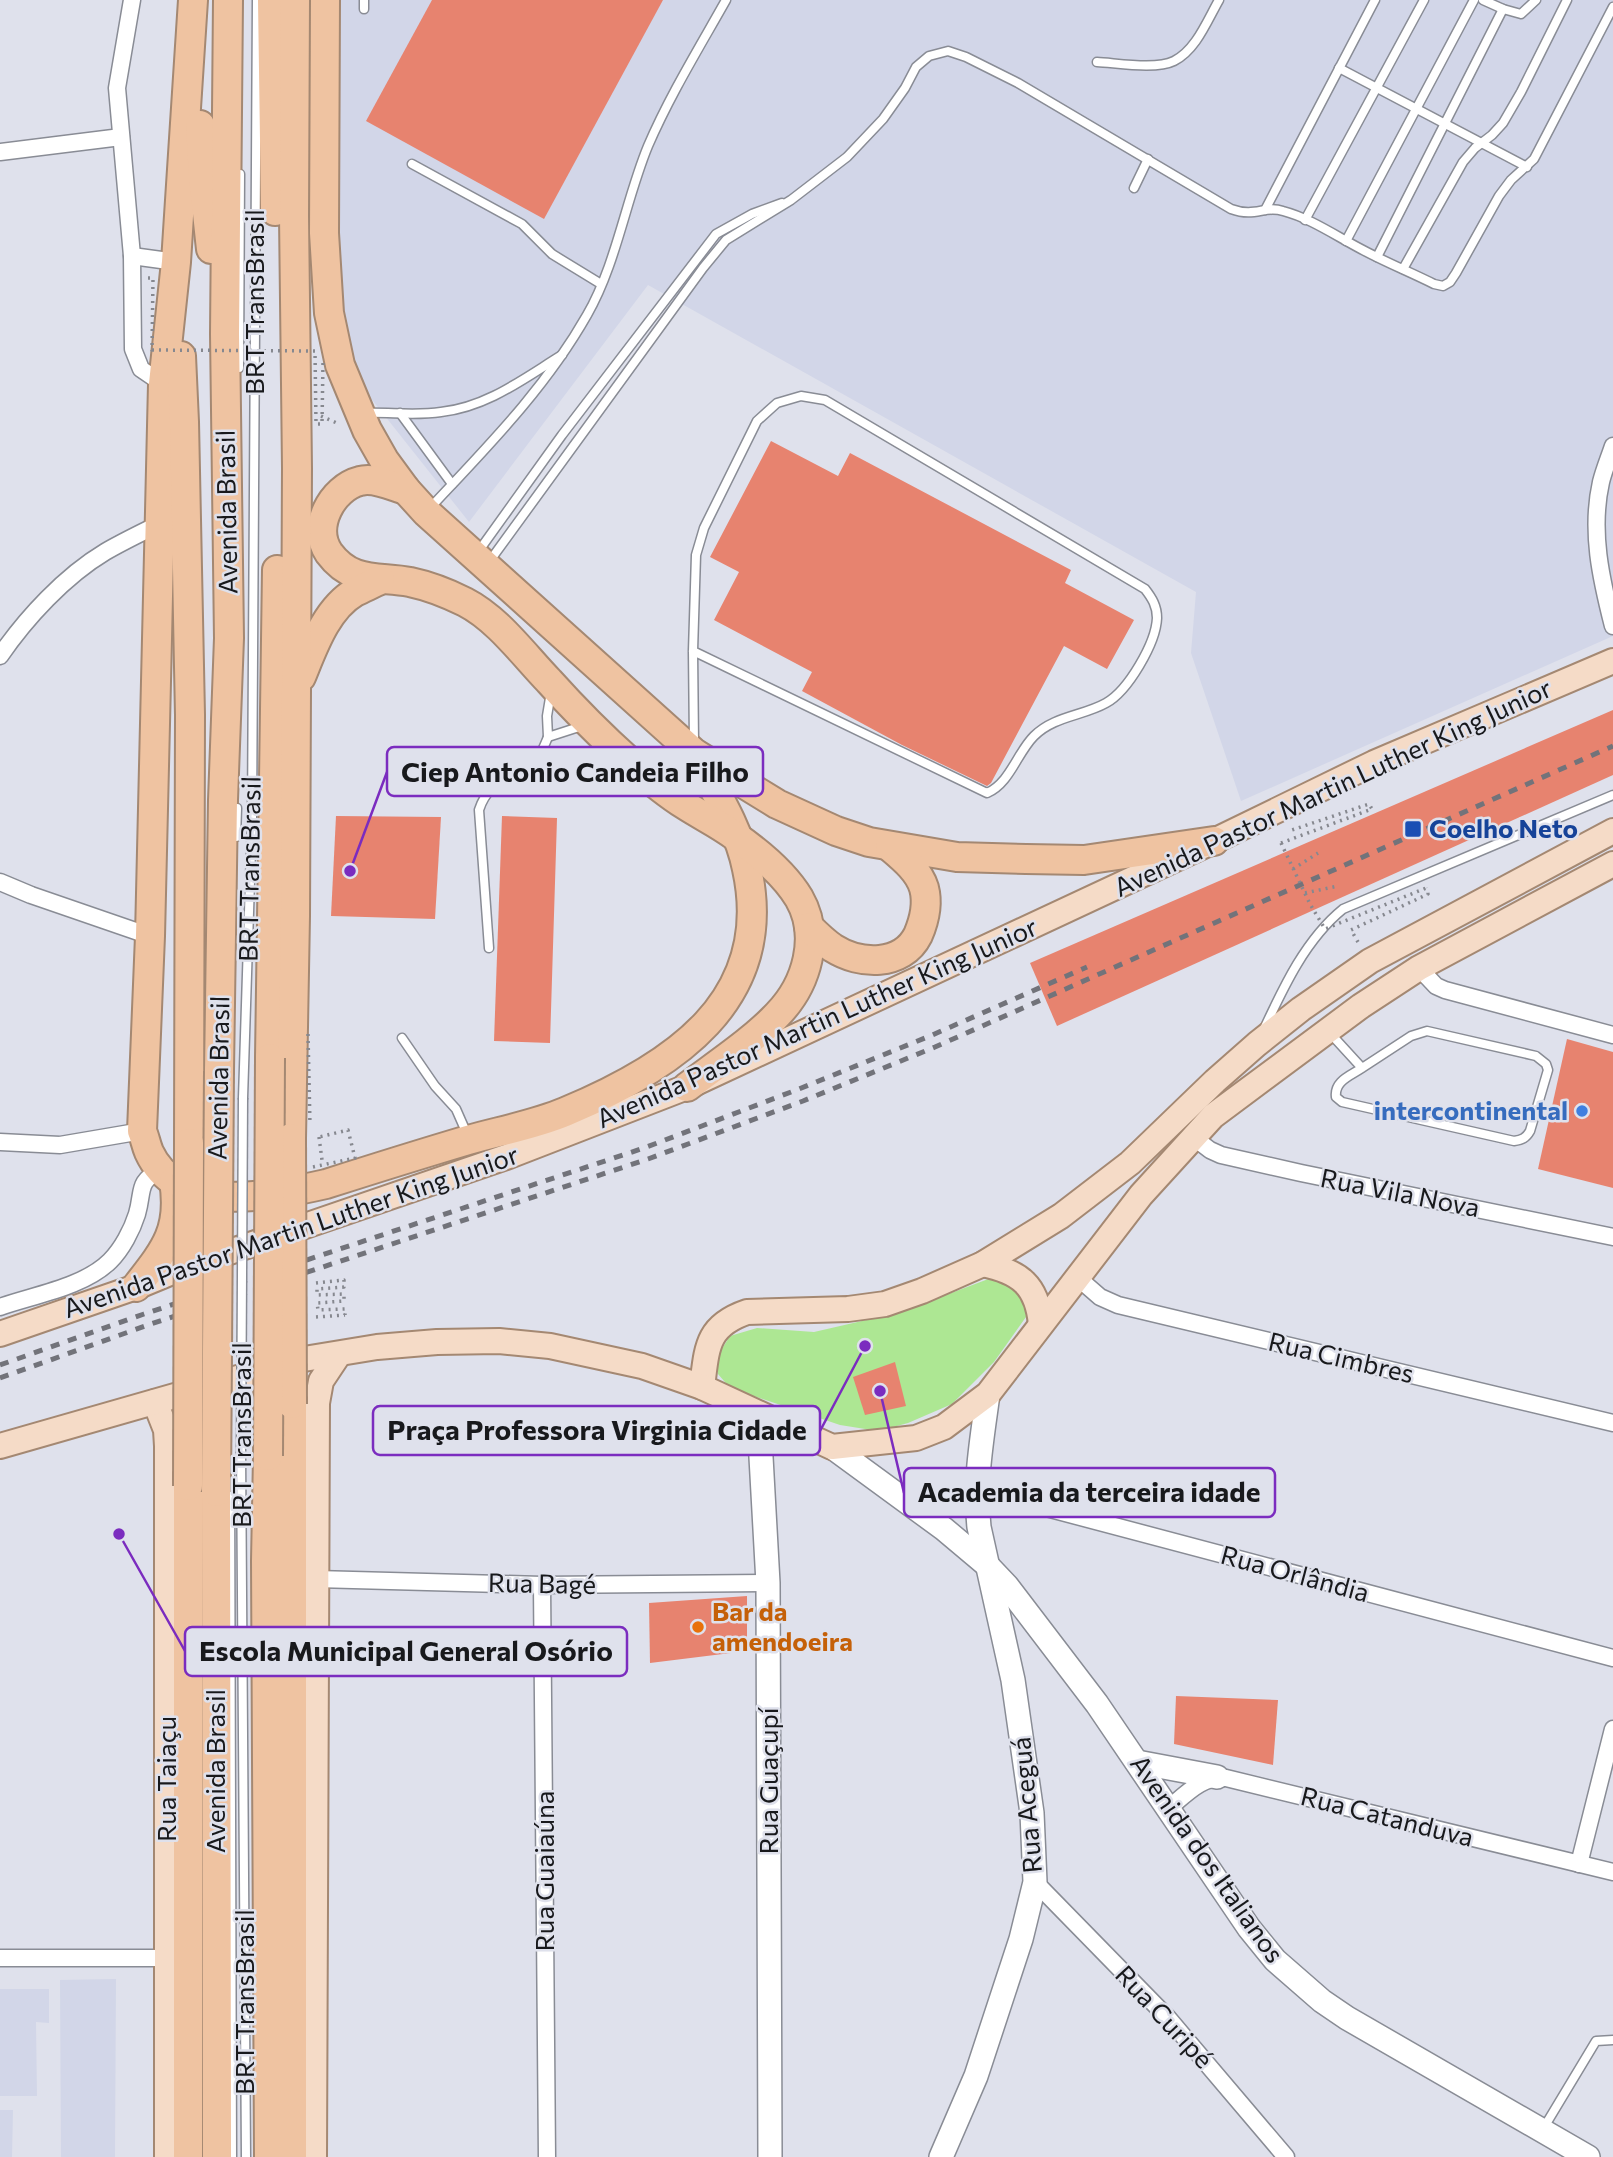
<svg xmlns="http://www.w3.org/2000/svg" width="1613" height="2157" font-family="Commissioner,sans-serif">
  <rect width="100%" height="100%" fill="#dfe1ec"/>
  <g fill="#d2d6e8">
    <polygon points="334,0 1613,0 1613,636 1241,801 1191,653 1196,592 648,285 469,522 358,382 334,281"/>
    <polygon points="116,1979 115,2157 61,2157 60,1980"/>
    <polygon points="0,1989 49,1989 49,2023 36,2022 37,2096 0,2096"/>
    <polygon points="0,2110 13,2110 12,2157 0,2157"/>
  </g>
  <polygon fill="#ade793" points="991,1278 1031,1294 1026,1317 994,1362 952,1404 908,1423 878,1431 840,1425 730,1388 718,1374 718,1355 730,1336 757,1328 814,1332 901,1312"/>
  <g fill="#e7836f">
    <polygon points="432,0 663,0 544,219 366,121"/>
    <polygon points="771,441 838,476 850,453 1071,570 1065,583 1134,620 1107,669 1064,646 991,783 987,786 902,745 802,691 812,672 714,620 739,572 710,557"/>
    <polygon points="1613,710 1613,775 1057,1026 1030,963"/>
    <polygon points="336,816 441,817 435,919 331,916"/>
    <polygon points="502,816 557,818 550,1043 494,1041"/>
    <polygon points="1567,1039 1613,1052 1613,1188 1538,1169"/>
    <polygon points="895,1362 906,1406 865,1415 853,1377"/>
    <polygon points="747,1596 747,1651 650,1663 649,1603"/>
    <polygon points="1176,1696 1278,1700 1273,1765 1174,1744"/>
  </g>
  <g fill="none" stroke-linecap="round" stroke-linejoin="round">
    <g stroke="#898c95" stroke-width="11">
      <g id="lane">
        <polyline points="1483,0 1503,9 1521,14 1536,0"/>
        <polyline points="364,9 364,0"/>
        <path d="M1097 62C1117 63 1156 70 1174 61 1196 50 1207 21 1219 0"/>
        <polyline points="1339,68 1527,167"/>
        <polyline points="412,164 522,224 552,254 601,284"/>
        <polyline points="1134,188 1148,159"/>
        <polyline points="1265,210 1375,0"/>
        <polyline points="1305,220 1424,0"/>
        <polyline points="1346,241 1474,0"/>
        <polyline points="1377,257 1503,9"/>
        <polyline points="1403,269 1463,162 1475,148 1492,135 1503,123 1521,92 1567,0"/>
        <polyline points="239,368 240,174"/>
        <path d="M365 413C390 412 415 416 441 412 487 407 523 379 562 355"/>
        <polyline points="400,413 452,484"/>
        <path d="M430 508C487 447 545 389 587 315 616 265 626 199 648 146 670 95 699 48 726 0"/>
        <polyline points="478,552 562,435 716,234 752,214 782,203"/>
        <path d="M489 562 703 268 726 240 791 200 847 157 883 119 905 88 916 67 929 56 948 51 966 57 1018 83 1231 209C1256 218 1264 205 1283 211 1310 218 1336 236 1361 249 1385 262 1410 272 1434 284L1443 286 1450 282 1456 273 1499 196 1511 180 1534 159 1613 7"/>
        <path d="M693 651 987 793C1010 783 1017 753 1034 736 1054 716 1083 716 1106 703 1128 691 1156 643 1157 618 1157 606 1152 598 1145 589L825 400 801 396 777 403 757 421 704 528 696 555 693 651 694 743"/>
        <polyline points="551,692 547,716 548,737 582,726"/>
        <polyline points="236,837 237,808"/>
        <path d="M489 948 479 810C489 778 513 782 534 762 541 756 544 746 548 737"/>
        <path d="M1264 1029C1284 986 1306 939 1343 909L1613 795"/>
        <path d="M1329 1032 1362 1068C1350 1076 1334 1081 1336 1097L1342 1102 1514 1141C1522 1140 1526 1138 1530 1131L1548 1070 1546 1064 1536 1056 1427 1031 1411 1036 1362 1068"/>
        <polyline points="402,1038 435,1086 456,1109 467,1134"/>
        <polyline points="243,1098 252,819 257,0"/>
        <polyline points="241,1453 246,2157"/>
        <polyline points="230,1476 232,2157"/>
        <polyline points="1543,2129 1596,2041 1613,2040"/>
      </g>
    </g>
    <g stroke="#898c95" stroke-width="19">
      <g id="street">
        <polyline points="132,0 117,88 132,256 133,349 141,369 163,384"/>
        <polyline points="0,152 121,137"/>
        <polyline points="132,256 176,262"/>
        <path d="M1613 446C1609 458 1604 470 1601 482 1590 531 1601 579 1613 626"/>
        <path d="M0 656C26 618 65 576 105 552 122 542 141 533 159 524"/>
        <polyline points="0,882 31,895 150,936"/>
        <polyline points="1419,968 1436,986 1445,990 1613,1035"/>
        <polyline points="1193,1137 1210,1150 1221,1155 1301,1173 1613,1237"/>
        <polyline points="0,1142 60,1145 142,1131"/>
        <polyline points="1077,1277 1100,1297 1118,1305 1613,1423"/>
        <path d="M0 1307C34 1295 84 1287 110 1261 122 1249 132 1230 137 1214 144 1190 136 1183 161 1169"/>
        <polyline points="977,1498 1006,1498 1020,1501 1613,1658"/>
        <polyline points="316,1579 542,1585 768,1583"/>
        <polyline points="542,1585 547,2157"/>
        <path d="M1169 1808C1186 1794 1203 1775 1226 1778L1613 1872"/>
        <polyline points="1579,1864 1613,1729"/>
        <polyline points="1035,1882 1168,2018 1286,2157"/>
        <polyline points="0,1958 167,1958"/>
      </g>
    </g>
    <g stroke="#898c95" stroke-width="26">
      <g id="secondary">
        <polyline points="748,1409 756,1422 760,1439 768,1583 770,2157"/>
        <polyline points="832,1447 944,1529 988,1566 1007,1586 1097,1704 1249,1928 1275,1960 1322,2001 1347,2018 1588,2157"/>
        <polyline points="1137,1762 1217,1777"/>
        <path d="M941 2157 976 2076 1021 1939 1035 1882 1032 1813 1013 1680 979 1527C974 1482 982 1439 988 1394"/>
      </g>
    </g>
    <g stroke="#a48872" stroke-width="28">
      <g id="primary">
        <path d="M983 1264C1020 1272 1037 1285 1041 1324"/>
        <polyline points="0,1334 136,1287 177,1270 509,1156 687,1087 1214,841 1374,763 1613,661"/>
        <path d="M702 1387C707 1348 706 1326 747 1312L848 1309 885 1304 922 1291 983 1264 1061 1216 1130 1163 1215 1081 1257 1044 1301 1009 1370 961 1613 831"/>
        <polyline points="155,1402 166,1430 167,1446 167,2157"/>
        <polyline points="0,1446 304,1359 377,1347 437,1342 499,1341 550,1346 642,1366 702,1387 832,1447 916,1438 944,1427 988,1394 1141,1195 1213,1116 1361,1006 1419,968 1613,864"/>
        <polyline points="314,2157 317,1403 321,1381 339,1354"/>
      </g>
    </g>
    <g stroke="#a48872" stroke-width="32">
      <g id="highway">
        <path d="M193 0 176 262 163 384 150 936 142 1131C145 1138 146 1145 149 1152 178 1216 273 1196 326 1184 373 1169 421 1154 468 1140 500 1131 534 1125 565 1112 671 1068 776 1001 747 869 739 828 714 790 694 753"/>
        <polyline points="272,0 275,211"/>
        <polyline points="325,0 324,233 329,313 340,365 367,430 384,460 406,490 426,512 694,753 777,804 836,831 869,842 957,857 1026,859 1084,860 1214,841"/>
        <polyline points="200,125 203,177 211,249"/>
        <polyline points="181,356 184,422 190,715 189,1143"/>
        <path d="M406 490C392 486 374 477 360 481 332 488 311 527 329 553 352 584 378 576 410 582 429 586 447 593 465 602 498 619 523 654 549 681 575 710 602 737 631 763 648 778 666 793 685 805 702 816 719 824 735 836 758 852 784 873 799 898 821 936 807 984 778 1014 754 1040 716 1065 687 1087"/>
        <path d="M301 677C313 648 326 609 355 592 363 588 372 584 380 580"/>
        <path d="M809 927C816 934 824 942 833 948 860 965 902 967 918 935 924 921 928 903 924 888 919 871 903 858 890 847"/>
        <polyline points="270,1058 277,570"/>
        <polyline points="219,1071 223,800 229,638 225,334 228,0"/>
        <polyline points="291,1138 295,916 297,468 294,216 295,0"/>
        <path d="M136 1287C165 1250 182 1230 174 1181"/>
        <polyline points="268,1456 266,1561 269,2157"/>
        <polyline points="216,1492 217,2157"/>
        <polyline points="188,2157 188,1486"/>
        <polyline points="292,2157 292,1404"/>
      </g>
    </g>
    <g stroke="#86888f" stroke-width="3.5" stroke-dasharray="2 5" stroke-linecap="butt">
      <polyline points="321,416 339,424"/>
      <polyline points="1281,843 1372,809 1369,804 1292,830 1291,828"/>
      <polyline points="1293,869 1318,853"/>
      <polyline points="1305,893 1338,886"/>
      <polyline points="1358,942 1351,930 1428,894 1426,888"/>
      <polyline points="319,1137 322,1160"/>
      <polyline points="316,1283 344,1280 344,1287 317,1289 317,1295 344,1294 344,1301 317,1303 318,1310 345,1309 345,1315"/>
    </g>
    <use href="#lane" stroke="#fff" stroke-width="8"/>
    <use href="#street" stroke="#fff" stroke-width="16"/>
    <use href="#secondary" stroke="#fff" stroke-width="23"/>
    <use href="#primary" stroke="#f5dbc7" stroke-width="24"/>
    <use href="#highway" stroke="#efc3a1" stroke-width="28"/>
    <g stroke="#72737a" stroke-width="5" stroke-dasharray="9 9" stroke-linecap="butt">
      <polyline points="0,1365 144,1314 644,1148 799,1089 930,1036 1087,967"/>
      <polyline points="0,1378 148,1325 648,1159 803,1101 935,1047 1613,746"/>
    </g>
    <g stroke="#898c95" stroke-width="11" stroke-linecap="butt">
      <polyline id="lane-bridge" points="241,1453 243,1098"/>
    </g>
    <g stroke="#a48872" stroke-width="32" stroke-linecap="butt">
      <g id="highway-bridge">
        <polyline points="291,1138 292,1404"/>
        <polyline points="268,1456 270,1058"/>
        <polyline points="188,1486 189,1143"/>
        <polyline points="216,1492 219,1071"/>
      </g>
    </g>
    <g stroke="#86888f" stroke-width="3.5" stroke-dasharray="2 5" stroke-linecap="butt">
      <polyline points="148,278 153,278 152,350 315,351 316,424 322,424 323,362"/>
      <polyline points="1281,843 1310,904 1325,929 1426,888"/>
      <polyline points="308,1034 310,1125"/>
      <polyline points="313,1167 355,1158 348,1130 319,1137"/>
      <polyline points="316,1317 345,1315"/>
    </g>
    <use href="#lane-bridge" stroke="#fff" stroke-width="8"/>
    <use href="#highway-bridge" stroke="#efc3a1" stroke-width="28"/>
  </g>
  <rect fill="#1a4fb4" stroke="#dfe1ec" stroke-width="2.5" x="1404" y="820" width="18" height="18" rx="3.5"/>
  <circle fill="#3f7fe0" stroke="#dfe1ec" stroke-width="2.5" cx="1582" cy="1111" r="7"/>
  <circle fill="#e8710a" stroke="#dfe1ec" stroke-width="2.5" cx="698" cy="1627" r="7"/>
  <g text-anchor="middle" stroke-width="5" stroke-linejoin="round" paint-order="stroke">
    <g font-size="26" fill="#18191c" stroke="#dfe1ec">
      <text transform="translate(255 302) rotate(-90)" y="9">BRT TransBrasil</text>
      <text transform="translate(227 512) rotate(-91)" y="9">Avenida Brasil</text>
      <text transform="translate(1333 788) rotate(-25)" y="9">Avenida Pastor Martin Luther King Junior</text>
      <text transform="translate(250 869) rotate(-89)" y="9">BRT TransBrasil</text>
      <text transform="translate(817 1023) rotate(-24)" y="9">Avenida Pastor Martin Luther King Junior</text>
      <text transform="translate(219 1078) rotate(-89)" y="9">Avenida Brasil</text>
      <text transform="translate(1400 1193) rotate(11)" y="9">Rua Vila Nova</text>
      <text transform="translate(291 1232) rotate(-19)" y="9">Avenida Pastor Martin Luther King Junior</text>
      <text transform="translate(1341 1358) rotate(13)" y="9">Rua Cimbres</text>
      <text transform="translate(242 1435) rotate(-90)" y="9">BRT TransBrasil</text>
      <text transform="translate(1295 1574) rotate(15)" y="9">Rua Orlândia</text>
      <text transform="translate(542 1584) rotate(1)" y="9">Rua Bagé</text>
      <text transform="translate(216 1771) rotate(-90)" y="9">Avenida Brasil</text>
      <text transform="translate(167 1779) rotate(-90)" y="9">Rua Taiaçu</text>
      <text transform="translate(769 1781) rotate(-90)" y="9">Rua Guaçupí</text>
      <text transform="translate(1027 1805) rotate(-95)" y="9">Rua Aceguá</text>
      <text transform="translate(1387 1817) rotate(14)" y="9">Rua Catanduva</text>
      <text transform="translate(1207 1859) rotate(55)" y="9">Avenida dos Italianos</text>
      <text transform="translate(545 1871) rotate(-90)" y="9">Rua Guaiaúna</text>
      <text transform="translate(245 2002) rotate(-90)" y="9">BRT TransBrasil</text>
      <text transform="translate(1164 2017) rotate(47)" y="9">Rua Curipé</text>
    </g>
    <g font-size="26" font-weight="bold" fill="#164399" stroke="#dfe1ec" text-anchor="start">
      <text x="1429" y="838">Coelho Neto</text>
    </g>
    <g font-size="26" font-weight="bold" fill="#366cbe" stroke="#dfe1ec" text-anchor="end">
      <text x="1568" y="1120">intercontinental</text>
    </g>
    <g font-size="26" font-weight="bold" fill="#c56008" stroke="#dfe1ec" text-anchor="start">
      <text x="712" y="1621">Bar da<tspan x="712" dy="30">amendoeira</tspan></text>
    </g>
  </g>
  <path fill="none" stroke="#7b2cbf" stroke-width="2.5" d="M350 871L387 772M865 1346L820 1431M880 1391L904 1493M119 1534L185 1651"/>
  <g fill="#7b2cbf" stroke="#dfe1ec" stroke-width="2.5">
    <circle cx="350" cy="871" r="7"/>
    <circle cx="865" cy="1346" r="7"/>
    <circle cx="880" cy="1391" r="7"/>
    <circle cx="119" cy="1534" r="7"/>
  </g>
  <g fill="#dfe1ec" stroke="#7b2cbf" stroke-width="2.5">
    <rect x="387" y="747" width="376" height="49" rx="7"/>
    <rect x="373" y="1406" width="447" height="49" rx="7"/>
    <rect x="904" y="1468" width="371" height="49" rx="7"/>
    <rect x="185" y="1627" width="442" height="49" rx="7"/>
  </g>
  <g font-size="28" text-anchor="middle" font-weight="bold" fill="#18191c">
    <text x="575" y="782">Ciep Antonio Candeia Filho</text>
    <text x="597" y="1440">Praça Professora Virginia Cidade</text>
    <text x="1089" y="1502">Academia da terceira idade</text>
    <text x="406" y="1661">Escola Municipal General Osório</text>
  </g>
</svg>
